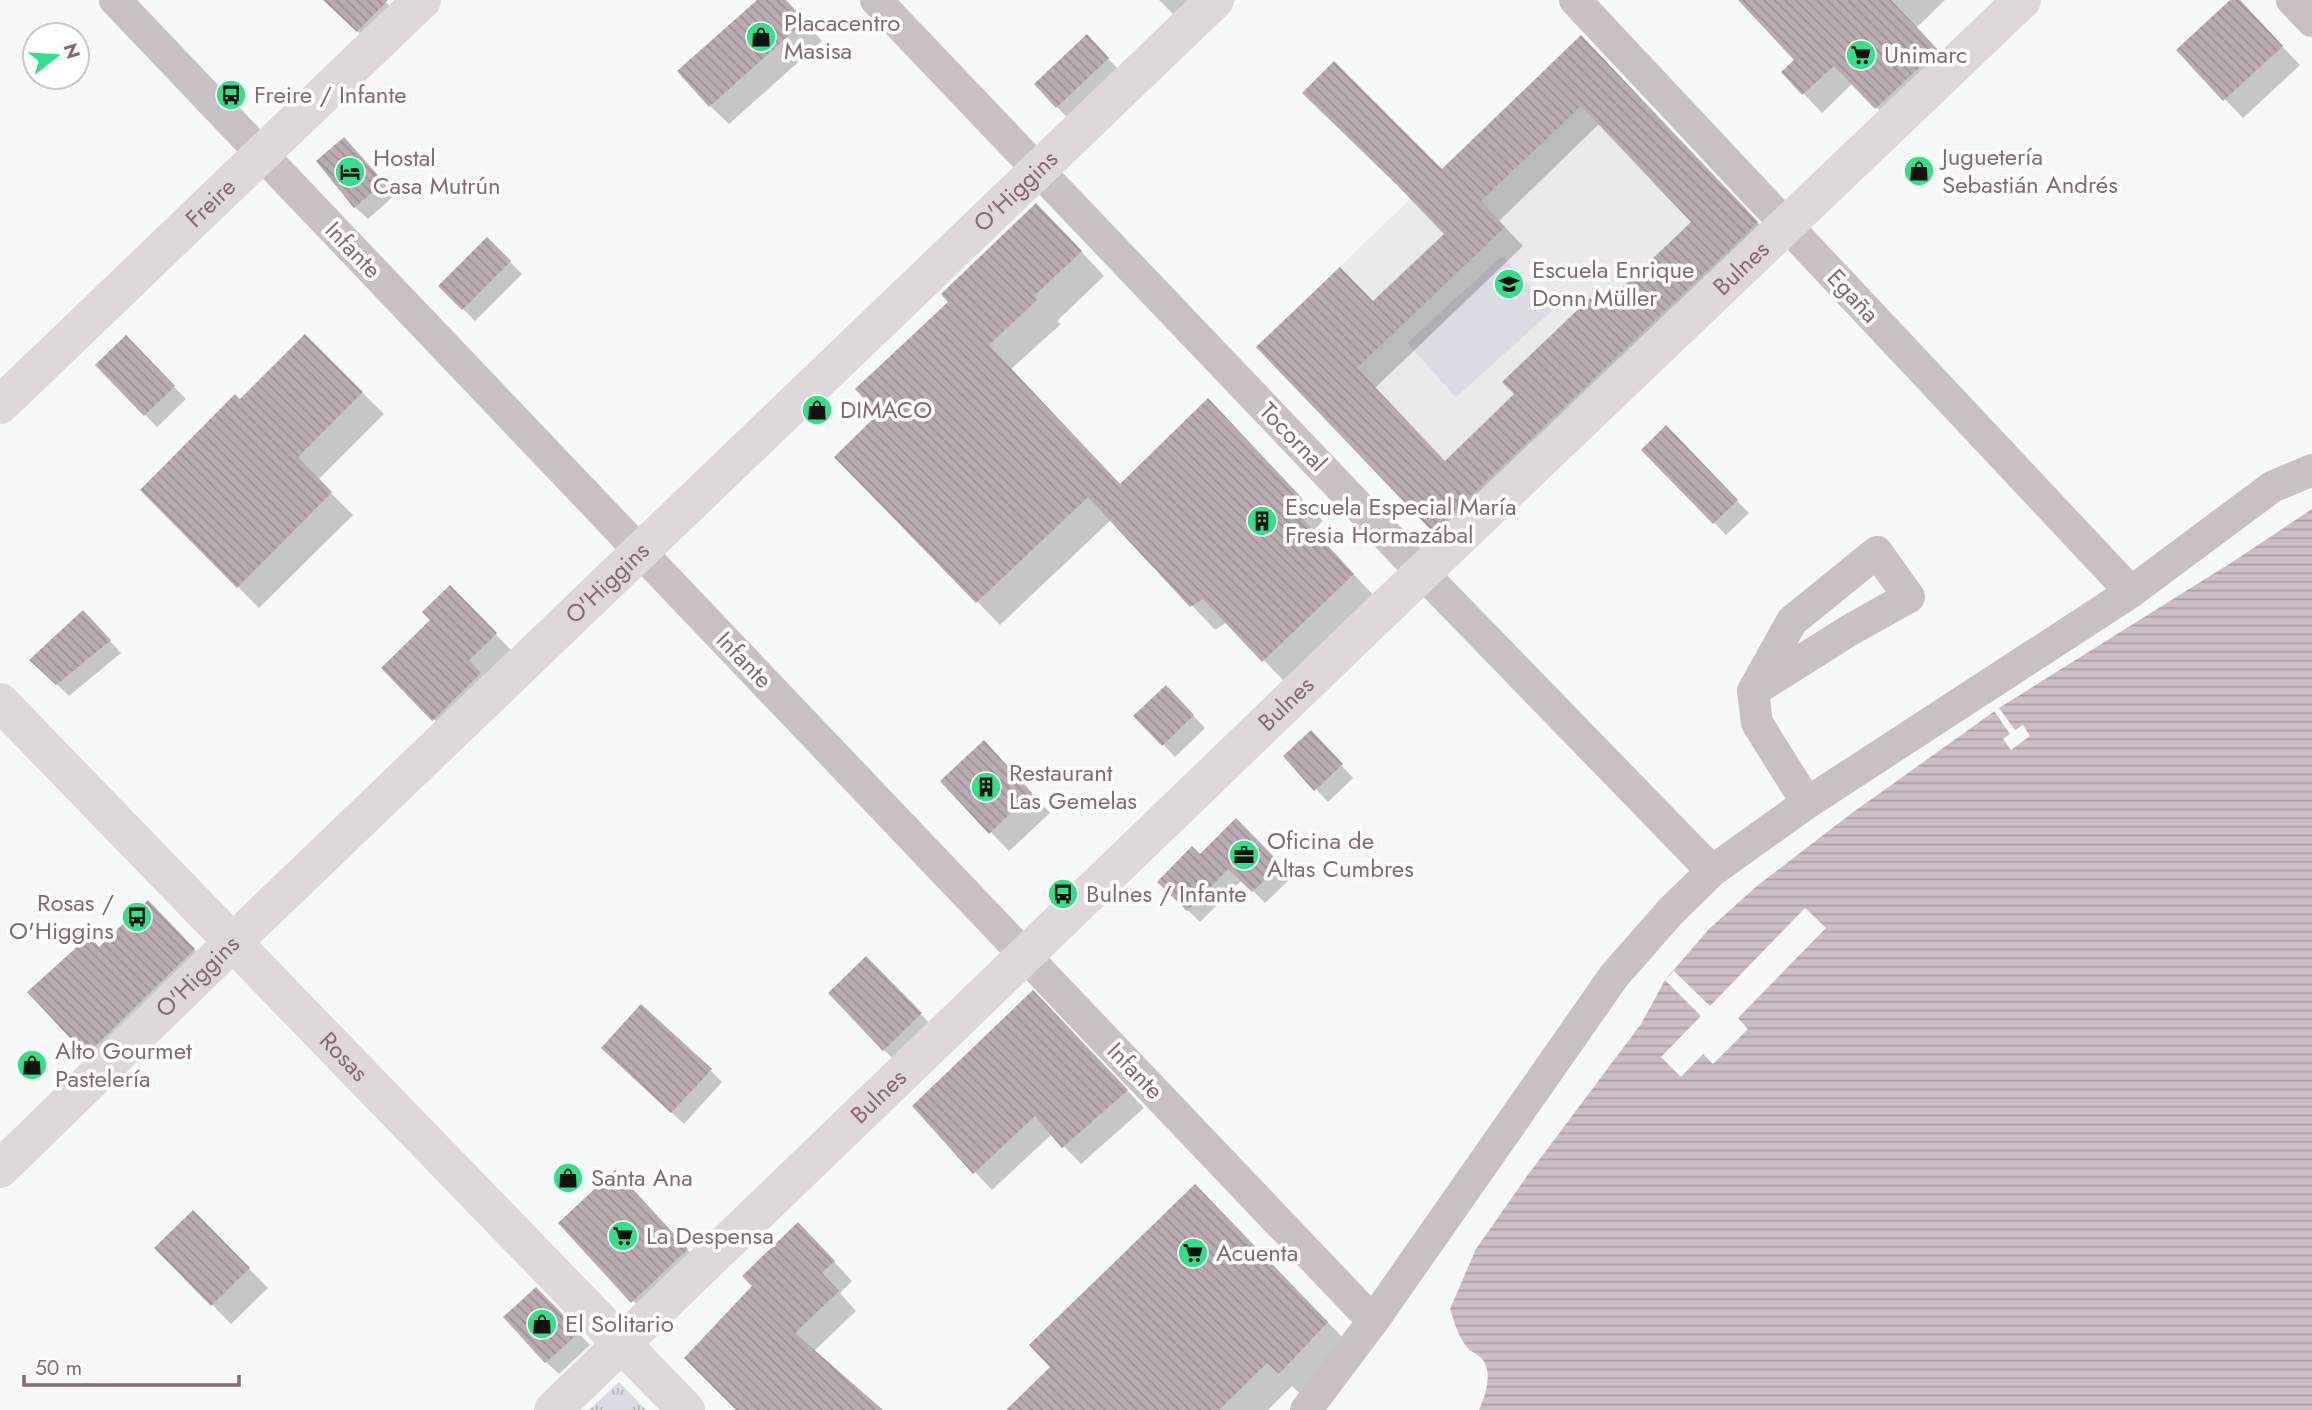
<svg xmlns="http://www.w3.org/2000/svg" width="2312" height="1410" font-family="Jost,sans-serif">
  <defs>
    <pattern id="park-tufts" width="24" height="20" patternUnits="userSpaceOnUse" patternTransform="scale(1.75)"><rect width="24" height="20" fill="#dbdce3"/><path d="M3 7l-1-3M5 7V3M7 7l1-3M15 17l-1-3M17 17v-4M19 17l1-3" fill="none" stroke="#b7b6bc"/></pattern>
    <pattern id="water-rules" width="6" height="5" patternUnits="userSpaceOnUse" patternTransform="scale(1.75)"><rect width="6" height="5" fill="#cdbec5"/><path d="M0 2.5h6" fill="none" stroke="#ac9ea4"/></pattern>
    <pattern id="building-back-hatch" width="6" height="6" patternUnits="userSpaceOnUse" patternTransform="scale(1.75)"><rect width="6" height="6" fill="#b9acb0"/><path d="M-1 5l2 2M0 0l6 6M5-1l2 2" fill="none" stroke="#9c9094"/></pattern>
  </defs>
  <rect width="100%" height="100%" fill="#f7f9f9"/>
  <polygon fill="#eaeaea" points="1581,35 1760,223 1434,534 1256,347"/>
  <polygon fill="#dbdce3" points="1502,256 1552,311 1456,397 1407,343"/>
  <polygon fill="url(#park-tufts)" points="619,1382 646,1410 589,1410"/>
  <path fill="url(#water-rules)" d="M2312 509V1410H1479C1485 1396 1493 1375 1483 1360 1479 1354 1470 1352 1466 1346 1458 1335 1454 1322 1450 1309L1476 1249 1527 1176 1641 1024 1665 980 1709 929 1758 885 1852 813 1999 708 2237 559Z"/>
  <g fill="#f7f9f9">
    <polygon points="1999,708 2015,730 2023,725 2030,736 2011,750 2003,739 2010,734 1994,711"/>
    <polygon points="1805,908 1826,928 1738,1018 1748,1029 1713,1064 1703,1054 1681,1077 1661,1057 1701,1016 1665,980 1674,971 1710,1006"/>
  </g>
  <g fill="#0003" fill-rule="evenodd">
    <polygon points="325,0 384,0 398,14 370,43"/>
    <polygon points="759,0 785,0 822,41 729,124 710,106"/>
    <polygon points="1159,0 1235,0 1196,37"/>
    <polygon points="1740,0 1945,0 1916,28 1955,69 1895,126 1853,83 1822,113 1783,72 1796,60"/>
    <polygon points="2233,0 2238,0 2300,65 2243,118 2178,50"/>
    <polygon points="1087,37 1120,71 1069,119 1057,107"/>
    <path d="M1600 56 1775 241 1452 550 1258 347 1374 303 1446 234 1442 171ZM1600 123 1694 222 1445 463 1375 388 1523 246 1499 221Z"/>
    <polygon points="357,152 395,195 368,219 355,207"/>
    <polygon points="1060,229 1104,276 1057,321 1061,324 1011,369 1121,485 1232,424 1323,521 1313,531 1377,599 1287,684 1227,622 1215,630 1111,520 1000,625 837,457"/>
    <polygon points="487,239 522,274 475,321 440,286"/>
    <polygon points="305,336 384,414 318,480 353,515 259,608 142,490 240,402"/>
    <polygon points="126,338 186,399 157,427 97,365"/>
    <polygon points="1666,428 1749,513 1726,535 1644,450"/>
    <polygon points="450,587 512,651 450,736 384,668 433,620"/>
    <polygon points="95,625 121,653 69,696 31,660"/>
    <polygon points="1166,687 1205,728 1175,757 1136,716"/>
    <polygon points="1323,745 1353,778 1328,802 1316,789"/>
    <polygon points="1002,761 1050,813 1009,851 942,781"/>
    <polygon points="1236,820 1292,877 1265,903 1242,880 1200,922 1159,882 1200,856"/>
    <polygon points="165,919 210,966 103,1070 87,1054 100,949"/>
    <polygon points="885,977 939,1033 903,1068 884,1050"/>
    <polygon points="1050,1010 1144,1108 1081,1164 1052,1134 992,1190 975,1172"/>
    <polygon points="616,1060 710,1070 722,1082 684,1124"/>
    <polygon points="634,1191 705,1269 651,1320 561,1223"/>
    <polygon points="1219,1211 1352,1347 1305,1398 1292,1386 1268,1410 1008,1410"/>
    <polygon points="193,1212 268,1288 231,1324 157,1248"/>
    <polygon points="817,1243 852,1281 840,1293 856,1311 814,1351 880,1410 739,1410"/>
    <polygon points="536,1289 590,1345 559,1374 546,1362"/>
  </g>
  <g fill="url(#building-back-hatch)" fill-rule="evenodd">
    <polygon points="323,0 388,0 357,32"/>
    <polygon points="757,0 786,0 805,21 709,107 677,71"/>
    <polygon points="1738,0 1891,0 1938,50 1875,109 1834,66 1802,95 1781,72 1794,60"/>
    <polygon points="2230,0 2240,0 2283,46 2223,101 2176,50"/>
    <polygon points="1087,34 1109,58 1056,108 1034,84"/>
    <path d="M1581 35 1758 222 1433 532 1256 347 1340 267 1373 301 1444 234 1398 186 1302 93 1334 61 1442 169ZM1581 106 1691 222 1600 309 1590 298 1502 382 1514 394 1445 461 1357 368 1505 227 1481 201Z"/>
    <polygon points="344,137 384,182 354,208 316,161"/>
    <polygon points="1036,203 1082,251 1034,296 1038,299 989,345 1120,484 1208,398 1301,497 1291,506 1354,574 1262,662 1203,599 1190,607 1088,497 976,603 834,457 878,414 855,389 948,302 941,294"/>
    <polygon points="487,237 511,261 462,310 438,286"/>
    <polygon points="305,334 363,392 298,457 332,492 237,588 140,490 235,394 240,399"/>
    <polygon points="126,335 175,386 144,416 95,365"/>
    <polygon points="1666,425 1738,500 1713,524 1641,450"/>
    <polygon points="450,585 497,633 469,660 481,673 432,721 381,668 430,620 422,612"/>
    <polygon points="83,610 111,640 56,685 29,660"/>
    <polygon points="1166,685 1194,715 1162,746 1133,716"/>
    <polygon points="1311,730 1343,764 1314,791 1283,756"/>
    <polygon points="984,740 1032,793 989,834 940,781"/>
    <polygon points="1236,818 1281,864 1252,892 1228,869 1187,911 1157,882 1192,846 1200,854"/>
    <polygon points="148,900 195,949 86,1055 27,992 89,936 99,947"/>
    <polygon points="866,956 922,1013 883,1051 828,993"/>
    <polygon points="1033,990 1128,1090 1062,1148 1035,1116 973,1174 912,1106"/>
    <polygon points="641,1004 712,1069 671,1113 601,1048"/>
    <polygon points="615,1170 688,1249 631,1303 558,1223"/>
    <polygon points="1195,1184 1328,1322 1279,1374 1267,1363 1219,1410 1006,1410 1050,1367 1029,1345"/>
    <polygon points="193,1210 250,1268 211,1306 154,1248"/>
    <polygon points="798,1222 835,1261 822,1273 839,1291 795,1333 883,1410 736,1410 684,1358 752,1286 742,1276"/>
    <polygon points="536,1287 580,1332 545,1363 503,1317"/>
  </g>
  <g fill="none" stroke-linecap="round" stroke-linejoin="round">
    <g stroke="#c9c0c3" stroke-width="32">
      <polyline points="115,0 1373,1321"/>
      <polyline points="876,0 1406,556 1712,871"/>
      <polyline points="1575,0 2131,592"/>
      <polyline points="2292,0 2312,21"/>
      <polyline points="1753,691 1792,621 1877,552 1909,597 1850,630 1753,691 1757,723 1807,803"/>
      <polyline points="1306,1410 1373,1321 1614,976 1671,911 1712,871 1807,803 2131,592 2272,487 2312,470"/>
    </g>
    <g stroke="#dfd8da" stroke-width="38">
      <path id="s1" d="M0 405 422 0"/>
      <path id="s2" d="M0 702 686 1410"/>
      <path id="s3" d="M0 1169 232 943 1215 0"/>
      <path id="s4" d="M553 1410 1403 591 2022 0"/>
    </g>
  </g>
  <defs>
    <g id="shop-disc" transform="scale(1.575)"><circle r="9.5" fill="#31e088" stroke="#fff"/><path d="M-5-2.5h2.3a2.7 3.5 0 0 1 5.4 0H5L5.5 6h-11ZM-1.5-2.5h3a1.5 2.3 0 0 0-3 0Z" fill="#111"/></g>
    <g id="supermarket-disc" transform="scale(1.575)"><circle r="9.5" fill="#31e088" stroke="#fff"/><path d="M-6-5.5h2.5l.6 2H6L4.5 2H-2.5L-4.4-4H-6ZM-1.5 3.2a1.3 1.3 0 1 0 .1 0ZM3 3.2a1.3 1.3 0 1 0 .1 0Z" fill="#111"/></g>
    <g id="bus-disc" transform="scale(1.575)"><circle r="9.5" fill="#31e088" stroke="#fff"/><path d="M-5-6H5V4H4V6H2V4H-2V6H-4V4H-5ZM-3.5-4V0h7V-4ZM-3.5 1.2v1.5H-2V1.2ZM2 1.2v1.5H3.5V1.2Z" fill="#111"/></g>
    <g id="hotel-disc" transform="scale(1.575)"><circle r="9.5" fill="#31e088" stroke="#fff"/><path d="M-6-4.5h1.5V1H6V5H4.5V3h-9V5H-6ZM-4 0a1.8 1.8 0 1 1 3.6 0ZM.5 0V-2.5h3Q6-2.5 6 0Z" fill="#111"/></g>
    <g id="school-disc" transform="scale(1.575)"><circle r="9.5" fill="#31e088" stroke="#fff"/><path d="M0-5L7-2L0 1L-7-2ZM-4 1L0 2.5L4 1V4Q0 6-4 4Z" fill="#111"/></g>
    <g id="building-disc" transform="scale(1.575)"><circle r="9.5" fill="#31e088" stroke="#fff"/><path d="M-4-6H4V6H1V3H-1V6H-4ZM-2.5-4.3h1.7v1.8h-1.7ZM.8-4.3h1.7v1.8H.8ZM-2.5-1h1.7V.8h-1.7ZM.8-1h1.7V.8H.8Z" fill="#111"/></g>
    <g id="office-disc" transform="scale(1.575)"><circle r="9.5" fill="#31e088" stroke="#fff"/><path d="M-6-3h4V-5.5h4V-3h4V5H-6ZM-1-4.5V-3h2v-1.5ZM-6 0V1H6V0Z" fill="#111"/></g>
  </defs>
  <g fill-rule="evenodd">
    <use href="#shop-disc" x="761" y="37"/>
    <use href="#supermarket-disc" x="1861" y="55"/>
    <use href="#bus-disc" x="231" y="95"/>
    <use href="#shop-disc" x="1919" y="171"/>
    <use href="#hotel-disc" x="350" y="172"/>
    <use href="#school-disc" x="1509" y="284"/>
    <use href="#shop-disc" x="817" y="410"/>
    <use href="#building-disc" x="1262" y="521"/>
    <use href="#building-disc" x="986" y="787"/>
    <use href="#office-disc" x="1244" y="855"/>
    <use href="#bus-disc" x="1063" y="894"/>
    <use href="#bus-disc" x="137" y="917"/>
    <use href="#shop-disc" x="32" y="1065"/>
    <use href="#shop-disc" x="568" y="1178"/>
    <use href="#supermarket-disc" x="623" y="1236"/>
    <use href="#supermarket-disc" x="1193" y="1253"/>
    <use href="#shop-disc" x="542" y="1324"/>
  </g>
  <g text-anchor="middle" stroke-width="7" stroke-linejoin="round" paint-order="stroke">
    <g font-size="24" fill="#876972" stroke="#fff" text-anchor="start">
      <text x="784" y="31">Placacentro<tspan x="784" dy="28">Masisa</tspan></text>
      <text x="1884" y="63">Unimarc</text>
      <text x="254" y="103">Freire / Infante</text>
      <text x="1942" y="165">Juguetería<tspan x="1942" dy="28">Sebastián Andrés</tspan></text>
      <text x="373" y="166">Hostal<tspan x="373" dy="28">Casa Mutrún</tspan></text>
      <text x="1532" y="278">Escuela Enrique<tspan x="1532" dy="28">Donn Müller</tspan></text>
      <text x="840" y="418">DIMACO</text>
      <text x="1285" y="515">Escuela Especial María<tspan x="1285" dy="28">Fresia Hormazábal</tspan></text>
      <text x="1009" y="781">Restaurant<tspan x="1009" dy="28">Las Gemelas</tspan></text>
      <text x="1267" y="849">Oficina de<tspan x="1267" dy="28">Altas Cumbres</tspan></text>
      <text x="1086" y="902">Bulnes / Infante</text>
      <text x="114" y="911" text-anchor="end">Rosas /<tspan x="114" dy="28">O'Higgins</tspan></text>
      <text x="55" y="1059">Alto Gourmet<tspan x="55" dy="28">Pastelería</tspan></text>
      <text x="591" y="1186">Santa Ana</text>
      <text x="646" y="1244">La Despensa</text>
      <text x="1216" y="1261">Acuenta</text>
      <text x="565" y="1332">El Solitario</text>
    </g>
    <g font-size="24" fill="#876972" stroke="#fff">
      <text dy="8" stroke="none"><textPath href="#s3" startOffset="1410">O'Higgins</textPath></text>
      <text dy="8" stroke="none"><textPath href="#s1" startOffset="292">Freire</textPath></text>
      <text transform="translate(353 250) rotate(46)" y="8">Infante</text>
      <text dy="8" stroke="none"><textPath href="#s4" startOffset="1648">Bulnes</textPath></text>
      <text transform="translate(1853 296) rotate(47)" y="8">Egaña</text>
      <text transform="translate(1293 437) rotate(46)" y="8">Tocornal</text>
      <text dy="8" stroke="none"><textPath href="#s3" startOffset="844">O'Higgins</textPath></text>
      <text transform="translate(744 660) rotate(46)" y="8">Infante</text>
      <text dy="8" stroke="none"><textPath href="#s4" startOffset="1018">Bulnes</textPath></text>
      <text dy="8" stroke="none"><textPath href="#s3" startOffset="276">O'Higgins</textPath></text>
      <text dy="8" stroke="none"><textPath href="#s2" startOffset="494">Rosas</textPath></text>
      <text transform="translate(1135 1071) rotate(46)" y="8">Infante</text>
      <text dy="8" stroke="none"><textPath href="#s4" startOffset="452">Bulnes</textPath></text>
    </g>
  </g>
  <g transform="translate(56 56) rotate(73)"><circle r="33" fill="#ffffff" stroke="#cfc3c7" stroke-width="2"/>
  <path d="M0-5L12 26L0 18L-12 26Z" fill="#31e088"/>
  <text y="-10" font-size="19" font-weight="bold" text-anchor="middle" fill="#876972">N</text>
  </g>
  <path d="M24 1375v10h215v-10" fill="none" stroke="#876972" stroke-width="3.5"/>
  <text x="35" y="1375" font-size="21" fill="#876972" stroke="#ffffff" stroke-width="5" paint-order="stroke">50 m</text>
</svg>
